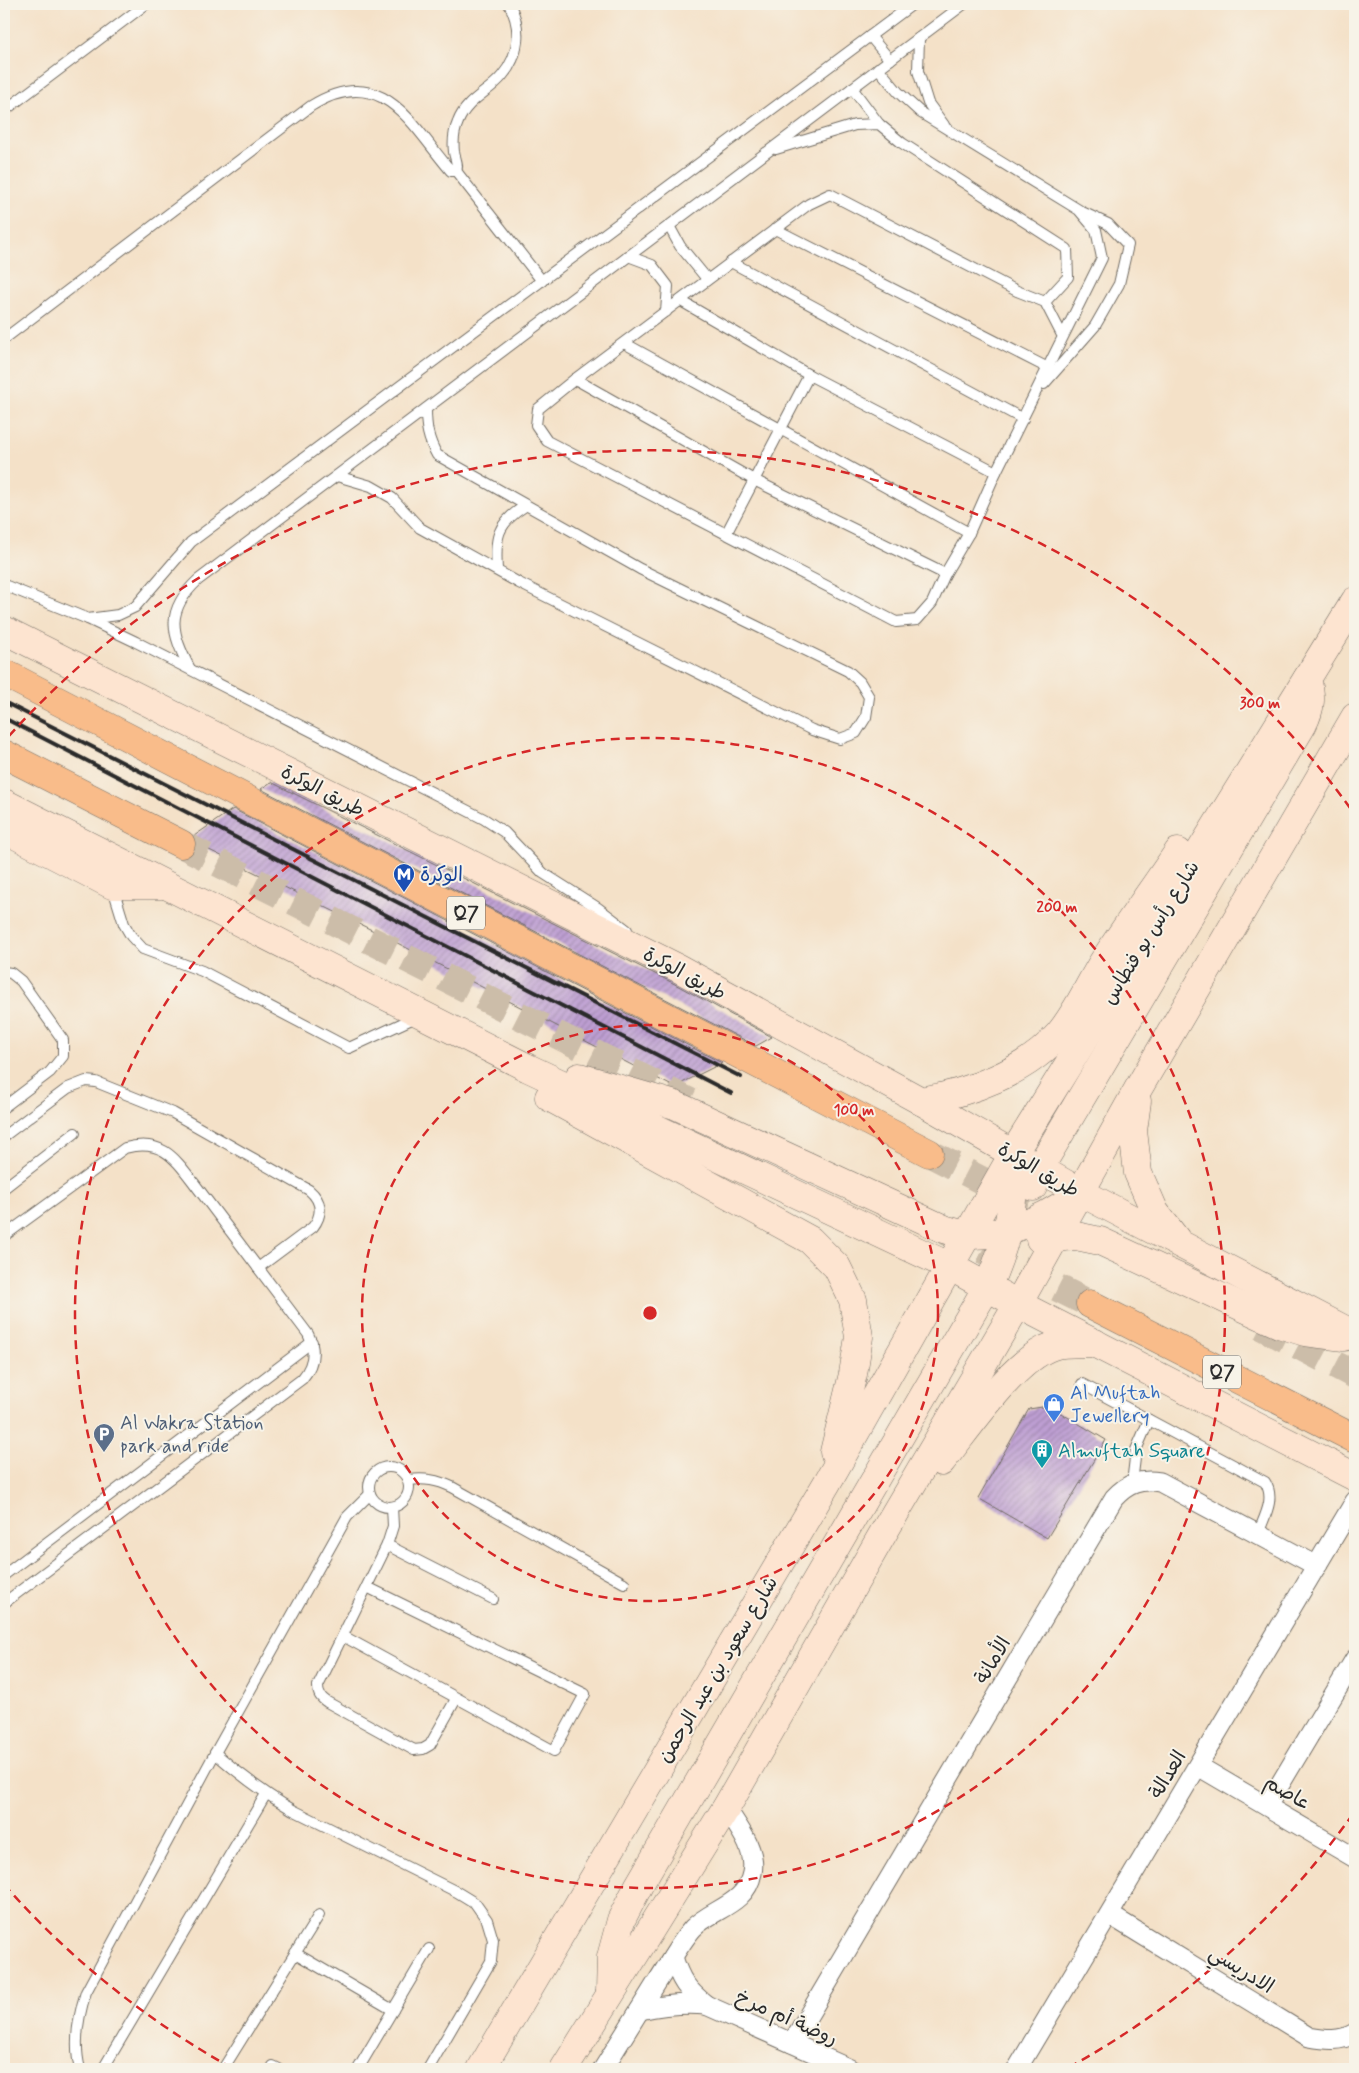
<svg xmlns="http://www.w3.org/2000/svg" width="1359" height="2073" font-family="Mynerve,'Playpen Sans Arabic',sans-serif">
  <defs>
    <pattern id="building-hatch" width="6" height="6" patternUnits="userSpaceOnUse" patternTransform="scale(1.25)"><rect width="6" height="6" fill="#be9fd3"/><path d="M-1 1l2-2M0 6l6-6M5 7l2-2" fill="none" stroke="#9b82ab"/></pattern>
  </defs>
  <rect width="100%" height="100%" fill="#f7f3e8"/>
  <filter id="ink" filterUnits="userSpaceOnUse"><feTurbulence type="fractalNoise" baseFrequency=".02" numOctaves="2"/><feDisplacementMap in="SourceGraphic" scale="10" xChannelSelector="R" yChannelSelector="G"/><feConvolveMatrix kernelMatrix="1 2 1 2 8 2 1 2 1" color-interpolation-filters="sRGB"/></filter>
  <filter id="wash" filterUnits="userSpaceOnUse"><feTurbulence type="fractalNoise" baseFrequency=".0096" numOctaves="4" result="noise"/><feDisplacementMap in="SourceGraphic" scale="20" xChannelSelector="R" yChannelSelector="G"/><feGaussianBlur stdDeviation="1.12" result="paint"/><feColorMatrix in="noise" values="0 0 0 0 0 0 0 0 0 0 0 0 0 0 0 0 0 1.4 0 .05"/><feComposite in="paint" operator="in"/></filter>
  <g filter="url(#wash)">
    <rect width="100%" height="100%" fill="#f4e1c8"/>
    <g id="blocks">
      <g fill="url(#building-hatch)">
        <polygon points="271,782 671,982 772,1037 756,1046 261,789"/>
        <polygon points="233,809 722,1063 674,1087 382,935 197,844 194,836"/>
        <polygon points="1049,1406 1106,1440 1047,1538 978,1498 1029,1409"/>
      </g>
    </g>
  </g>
  <g filter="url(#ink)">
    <use href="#blocks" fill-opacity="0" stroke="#716b62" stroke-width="1"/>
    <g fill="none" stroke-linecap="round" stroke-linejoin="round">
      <g stroke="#ccbda9" stroke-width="28" stroke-dasharray="28 14" stroke-linecap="butt">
        <polyline points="181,844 690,1102"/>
        <polyline points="929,1153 1066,1224"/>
        <polyline points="945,1231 1090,1304"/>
        <polyline points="1261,1326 1355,1375"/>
      </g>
      <g stroke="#716b62" stroke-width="12">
        <g id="lane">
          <polyline points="870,36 890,60"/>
          <polyline points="919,38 918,71 928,103 944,125"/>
          <polyline points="878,68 898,92 921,113 1079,210 1096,230 1102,258 996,472 969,533 945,574 932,603 917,620 896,622 547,441 536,425 538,409 575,379 809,204 830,194 1017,291 1045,302 1063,337"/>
          <polyline points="852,88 879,124"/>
          <polyline points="4,111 146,4"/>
          <polyline points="776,149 855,125 879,124 902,143 1067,249 1068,277 1045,302"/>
          <polyline points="456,171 542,281"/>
          <polyline points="669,226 680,246 707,279"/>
          <polyline points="775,229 1048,368"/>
          <polyline points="628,256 652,265 668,286 666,312"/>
          <polyline points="731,262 1023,419"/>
          <polyline points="681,301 809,375"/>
          <path d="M4 339 311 106C383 61 412 126 451 171H456C459 165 455 159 454 152 453 143 454 131 458 122 467 99 488 93 502 76 520 55 522 27 509 4"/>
          <polyline points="624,343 969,533"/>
          <polyline points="575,379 754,480 945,574"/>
          <polyline points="1044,384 1095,326 1119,284 1128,245 1108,224 1082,212"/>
          <path d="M337 476 371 486 392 498 420 528 519 583 812 730 840 739 856 733 866 717 869 697 860 682 848 671 640 569 437 455C428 439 426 427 426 409"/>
          <polyline points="726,534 809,375 996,472"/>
          <path d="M497 570C495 538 496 524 525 506"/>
          <polyline points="4,585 88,619 136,642 484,819 504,832 543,873 598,908 627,930"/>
          <polyline points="88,619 118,615 135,607 191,542 913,4"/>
          <path d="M190 669C171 632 165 611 198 580L964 4"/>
          <polyline points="112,885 124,924 131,936 143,949 202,971 349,1048 416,1017"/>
          <polyline points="4,972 11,973 21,981 63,1040 63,1056 50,1072 4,1107"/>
          <path d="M4 1136 68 1088 86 1081 96 1082 173 1113 309 1190C322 1201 323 1214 313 1227L258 1268"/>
          <polyline points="4,1188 75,1133"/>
          <path d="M4 1236 125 1148C161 1138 174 1157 194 1183L308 1334C316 1350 314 1365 302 1379L4 1603"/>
          <path d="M1082 1384 1265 1482C1276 1499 1264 1517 1258 1534"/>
          <circle cx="389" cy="1487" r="20"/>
          <path d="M409 1480C425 1478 437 1480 452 1487L624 1583"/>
          <polyline points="1132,1483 1136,1450 1149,1420"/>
          <path d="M392 1507 393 1526 387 1545 318 1686C318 1694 320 1697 327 1702L414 1750 423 1749 430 1745 456 1699"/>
          <polyline points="387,1545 493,1599"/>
          <polyline points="4,1575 312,1342"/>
          <polyline points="343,1636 554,1751 585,1694 367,1587"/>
          <path d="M215 1753C240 1775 264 1793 293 1810L457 1892 475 1903 487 1920 493 1940 491 1961 428 2069"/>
          <polyline points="295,1953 393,2010"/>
          <polyline points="273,2066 279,2069"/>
          <path d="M80 2069C73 2043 78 2017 86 1992L215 1753 347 1517 370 1494"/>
          <polyline points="103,2069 266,1794"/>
          <polyline points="223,2069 319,1915"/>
          <polyline points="358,2069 429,1949"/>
        </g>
      </g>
      <g stroke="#716b62" stroke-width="21">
        <g id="street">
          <polyline points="1198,1766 1355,1858"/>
          <polyline points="1267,1806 1355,1659"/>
          <path d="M1110 1915 1309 2037C1326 2040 1340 2042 1355 2033"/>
          <path d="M673 1957C680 1980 687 1990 706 2005L850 2069"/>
          <path d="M640 2010C663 2005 683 2003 706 2005"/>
          <path d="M792 2043 1114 1498C1128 1483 1140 1479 1160 1482L1317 1566"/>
          <path d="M603 2069C621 2040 639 2011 657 1982 669 1964 679 1944 693 1928 713 1908 746 1905 752 1873 757 1850 738 1827 726 1808"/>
          <polyline points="1017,2069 1355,1501"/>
        </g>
      </g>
      <g stroke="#716b62" stroke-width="29">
        <g id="secondary">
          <polyline points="4,630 678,968 921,1101 1080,1192 1355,1335"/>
          <polyline points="4,803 528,1068 951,1267 1018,1304 1355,1477"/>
          <polyline points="4,829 112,885 161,885"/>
          <path d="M579 1077 675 1105 944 1229C952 1231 962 1235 970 1235 1009 1235 1046 1218 1077 1195"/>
          <polyline points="549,1097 810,1240 837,1267 853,1300 859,1337 853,1374 834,1452"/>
          <path d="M921 1101C968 1093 1027 1072 1059 1034 1077 1013 1088 986 1103 962 1127 925 1153 889 1178 852"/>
          <polyline points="1137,1101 1133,1131 1138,1173 1155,1212 1176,1239"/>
          <path d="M1033 1187 1039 1169 1303 724C1311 708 1312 696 1307 679"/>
          <polyline points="1040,1239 1076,1236 1100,1241 1279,1324 1305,1332 1344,1337"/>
          <path d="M941 1462C968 1429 1014 1359 1053 1346 1065 1342 1082 1344 1095 1343"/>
          <path d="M610 1992 611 1957 621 1920 639 1885 987 1287C1007 1245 1016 1203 1013 1156"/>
          <polyline points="481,2069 827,1483 1013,1154 1355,601"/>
          <polyline points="564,2069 726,1808 881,1537 1018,1304 1138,1089 1355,717"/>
        </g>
      </g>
      <g stroke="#716b62" stroke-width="29">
        <g id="highway">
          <polyline points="4,673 929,1153"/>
          <polyline points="4,754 181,844"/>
          <polyline points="1090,1304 1355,1439"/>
        </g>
      </g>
      <use href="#lane" stroke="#fff" stroke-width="10"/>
      <use href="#street" stroke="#fff" stroke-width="19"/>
      <use href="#secondary" stroke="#fde4d0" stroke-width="28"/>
      <use href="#highway" stroke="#f9bc8a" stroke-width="28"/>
      <g stroke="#2b2b2b" stroke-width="4">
        <polyline points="4,702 741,1077"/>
        <polyline points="4,718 731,1093"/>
      </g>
    </g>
  </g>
  <g fill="none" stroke="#d62828" stroke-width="2.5" stroke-dasharray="9 6">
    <circle cx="650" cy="1313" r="288"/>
    <circle cx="650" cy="1313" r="575"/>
    <path d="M1353 1814A863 863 0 0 1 1068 2068M232 2068A863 863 0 0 1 9 1890M9 736A863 863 0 0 1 1353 812"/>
  </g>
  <defs>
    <g id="metro-pin" transform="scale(1.125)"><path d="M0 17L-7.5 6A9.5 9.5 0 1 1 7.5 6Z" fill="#1a4fb4" stroke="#f7f3e8"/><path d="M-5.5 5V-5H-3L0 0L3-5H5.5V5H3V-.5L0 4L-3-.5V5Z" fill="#fff"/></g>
    <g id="shop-pin" transform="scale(1.125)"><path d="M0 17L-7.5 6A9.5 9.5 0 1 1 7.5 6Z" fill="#3f7fe0" stroke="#f7f3e8"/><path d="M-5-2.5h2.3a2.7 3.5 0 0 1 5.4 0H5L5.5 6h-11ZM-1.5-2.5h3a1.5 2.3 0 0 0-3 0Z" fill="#fff"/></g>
    <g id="parking-pin" transform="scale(1.125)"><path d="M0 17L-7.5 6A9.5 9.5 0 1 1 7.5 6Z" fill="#5c6f8a" stroke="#f7f3e8"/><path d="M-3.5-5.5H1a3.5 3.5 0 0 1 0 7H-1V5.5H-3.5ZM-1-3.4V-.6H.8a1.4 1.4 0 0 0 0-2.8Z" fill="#fff"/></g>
    <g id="building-pin" transform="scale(1.125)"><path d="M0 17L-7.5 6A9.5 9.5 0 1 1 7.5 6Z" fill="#0f9aa8" stroke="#f7f3e8"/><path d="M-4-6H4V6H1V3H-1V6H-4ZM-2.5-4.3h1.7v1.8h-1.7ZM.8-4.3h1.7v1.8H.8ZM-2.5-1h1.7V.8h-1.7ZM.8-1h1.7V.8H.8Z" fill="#fff"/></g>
  </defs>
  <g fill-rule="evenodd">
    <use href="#metro-pin" x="404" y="874"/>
    <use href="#shop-pin" x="1054" y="1404"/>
    <use href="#parking-pin" x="104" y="1434"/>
    <use href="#building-pin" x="1042" y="1450"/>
  </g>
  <g text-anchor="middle" stroke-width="4" stroke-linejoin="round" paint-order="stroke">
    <g fill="#f7f3e8" stroke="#686764" stroke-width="1">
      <rect x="447" y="896.5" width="38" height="33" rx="4"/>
      <rect x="1203" y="1355.5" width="38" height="33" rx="4"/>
    </g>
    <g font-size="19" font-weight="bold" fill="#2b2b2b">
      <text x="466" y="920">Q7</text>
      <text x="1222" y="1379">Q7</text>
    </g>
    <g font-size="20" fill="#2b2b2b" stroke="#f7f3e8">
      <text transform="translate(323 790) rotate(27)" y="7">طريق الوكرة</text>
      <text transform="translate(1150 932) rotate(-58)" y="7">شارع رأس بو فنطاس</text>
      <text transform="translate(685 973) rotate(28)" y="7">طريق الوكرة</text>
      <text transform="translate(1039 1169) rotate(30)" y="7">طريق الوكرة</text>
      <text transform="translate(992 1660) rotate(-59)" y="7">الأمانة</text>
      <text transform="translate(717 1669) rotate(-59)" y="7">شارع سعود بن عبد الرحمن</text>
      <text transform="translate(1167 1774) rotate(-59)" y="7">العدالة</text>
      <text transform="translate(1288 1792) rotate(30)" y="7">عاصم</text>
      <text transform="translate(1242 1969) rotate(32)" y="7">الادريسي</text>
      <text transform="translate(787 2017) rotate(24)" y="7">روضة أم مرخ</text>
    </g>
    <g font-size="20" fill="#164399" stroke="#f7f3e8" text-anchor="start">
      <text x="420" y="881">الوكرة</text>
    </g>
    <g font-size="20" fill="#366cbe" stroke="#f7f3e8" text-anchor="start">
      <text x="1070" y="1399">Al Muftah<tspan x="1070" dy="23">Jewellery</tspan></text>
    </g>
    <g font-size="20" fill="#4e5e75" stroke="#f7f3e8" text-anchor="start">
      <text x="120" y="1429">Al Wakra Station<tspan x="120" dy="23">park and ride</tspan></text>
    </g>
    <g font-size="20" fill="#0d838f" stroke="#f7f3e8" text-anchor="start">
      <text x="1058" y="1457">Almuftah Square</text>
    </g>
  </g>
  <circle cx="650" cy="1313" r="8" fill="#d62828" stroke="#f7f3e8" stroke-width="2.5"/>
  <g font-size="15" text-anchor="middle" font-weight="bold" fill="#d62828" stroke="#f7f3e8" stroke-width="4" stroke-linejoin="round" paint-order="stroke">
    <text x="1260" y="708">300 m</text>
    <text x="1057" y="912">200 m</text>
    <text x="854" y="1115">100 m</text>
  </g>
  <rect width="1359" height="2073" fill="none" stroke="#f7f3e8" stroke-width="20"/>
</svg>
